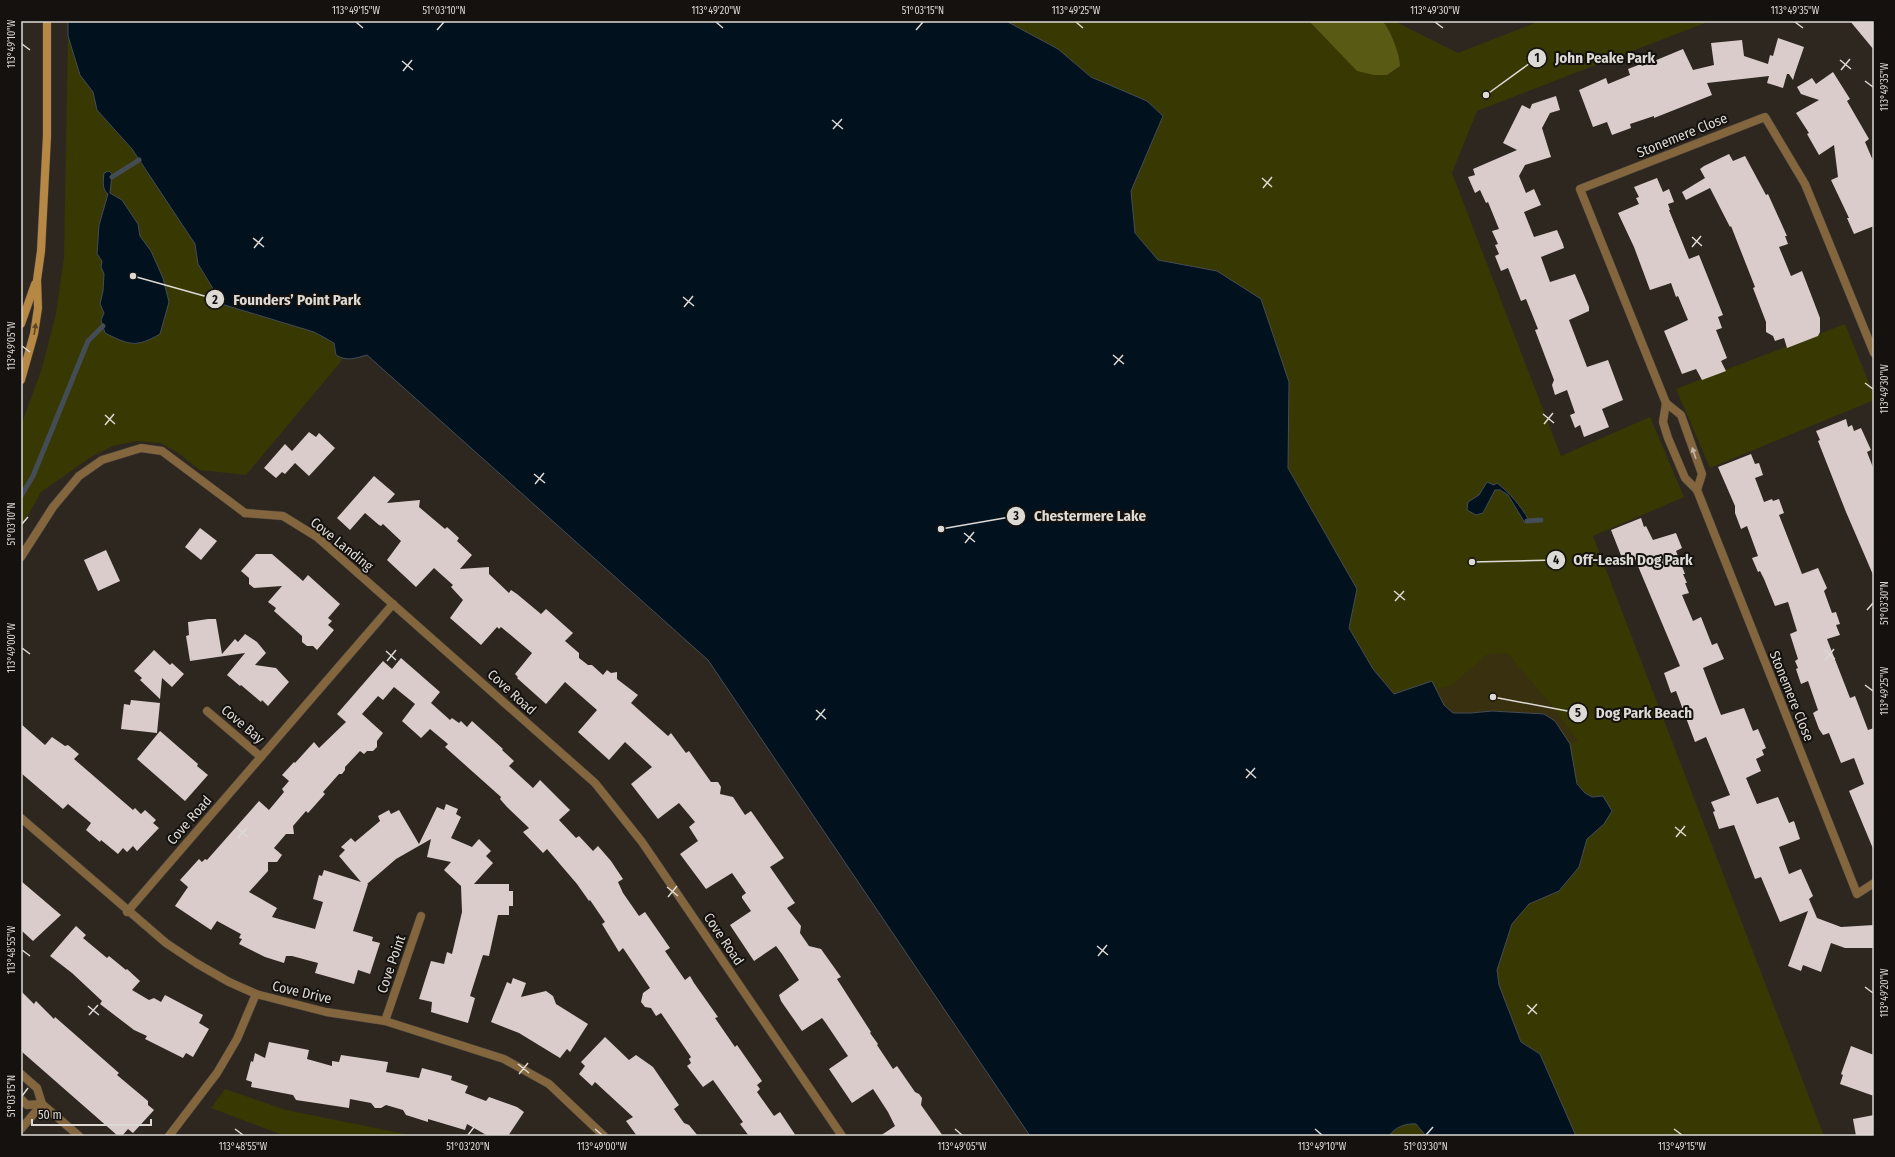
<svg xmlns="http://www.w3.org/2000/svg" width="1895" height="1157" font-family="'Fira Sans Condensed',sans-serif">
  <rect width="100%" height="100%" fill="#2e2720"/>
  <g fill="#383803">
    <path d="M1006 21H1394L1458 53 1540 21H1710L1477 111 1452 173 1561 456 1650 417 1684 497 1593 536 1824 1136H1576L1540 1054 1521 1042 1499 985 1497 970 1512 924 1529 904 1559 891 1579 867 1587 839 1604 824 1592 797C1572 787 1573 764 1570 744L1394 694 1373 669 1349 628 1357 589 1288 468 1289 382 1217 271 1158 260 1135 233 1131 191 1163 116 1147 101 1091 77 1058 49Z"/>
    <polygon points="68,36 80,75 93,92 97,110 132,149 195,244 198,264 212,287 218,303 314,332 334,343 336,355 343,359 246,475 200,470 177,452 160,443 137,441 113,446 91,457 41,492 21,527 21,426 42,368 56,314 64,257"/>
    <polygon points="1845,324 1874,395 1874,400 1710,468 1676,389"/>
    <polygon points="225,1089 286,1110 415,1136 285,1136 211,1108"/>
    <polygon points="1408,1123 1416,1123 1426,1136 1389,1136 1392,1132"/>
  </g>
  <path fill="#595a13" d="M1309 21H1382C1390 28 1400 55 1400 66L1387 75H1374L1357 71Z"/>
  <polygon fill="#38300f" points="1507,653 1554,708 1578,742 1570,744 1564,733 1526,713 1492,711 1471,713 1453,713 1444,705 1437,689 1452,685 1488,654"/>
  <g fill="#02111e" stroke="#444d55">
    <path d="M68 21H1006L1058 49 1091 77 1147 101 1163 116 1131 191 1135 233 1158 260 1217 271 1261 299 1289 382 1288 468 1357 589 1349 628 1373 669 1394 694 1432 681 1444 705 1453 713H1471L1492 711 1544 714 1555 721 1570 744 1577 784 1585 793 1592 797 1603 796 1612 811 1604 824 1587 839 1579 867 1559 891 1529 904 1512 924 1497 970 1499 985 1521 1042 1540 1054 1576 1136H1426L1416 1124C1406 1123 1395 1127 1389 1136H1030L708 660 367 355C356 358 347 362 336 355L334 343 314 332 218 303 212 287 198 264 195 244 132 149 97 110 93 92 80 75 68 36Z"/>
    <path d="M109 171 112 174 110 193 122 200 138 224 140 236 151 251 163 278 169 302 160 334C136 348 129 345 105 333L101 320 104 313 100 304 103 291 104 274 101 267 102 261 97 254 99 225 108 194C102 190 103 181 104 173Z"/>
    <path d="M1487 482 1494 485 1497 483C1510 493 1520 505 1529 520L1525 523 1508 495 1500 490H1495L1483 513 1476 515 1467 510 1468 502 1479 495Z"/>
  </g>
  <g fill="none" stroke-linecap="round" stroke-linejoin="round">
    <g stroke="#444d55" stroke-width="5">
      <polyline points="112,177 139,160"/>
      <polyline points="21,496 33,476 88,341 103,326"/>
      <polyline points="1527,521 1541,520"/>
    </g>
  </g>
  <g fill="#daccca">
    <polygon points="1850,21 1874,21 1874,50"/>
    <polygon points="1778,38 1804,47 1795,73 1797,73 1795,73 1793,80 1789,74 1787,74 1783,88 1767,83 1769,76 1707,83 1712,95 1654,118 1654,116 1630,124 1631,128 1612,135 1607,122 1593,127 1579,90 1606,78 1608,84 1630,75 1628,69 1641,64 1642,66 1683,49 1693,70 1714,65 1711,43 1742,40 1744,56 1768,64 1770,55 1773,56"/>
    <polygon points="1833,72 1850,99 1847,101 1869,139 1865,142 1874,163 1874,226 1854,234 1847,218 1849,218 1831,180 1838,177 1834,145 1819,155 1807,134 1809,133 1796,113 1819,100 1801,94 1797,87 1812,78 1816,84"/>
    <polygon points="1556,96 1560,110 1550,113 1542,128 1551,157 1525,165 1519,176 1526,193 1534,189 1541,205 1524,212 1534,237 1557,230 1563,244 1564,248 1541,257 1550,282 1575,274 1589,307 1589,311 1569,320 1587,367 1608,360 1623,400 1602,409 1609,427 1584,437 1580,425 1575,428 1570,415 1575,413 1567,390 1555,395 1552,385 1554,380 1535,330 1538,329 1526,299 1521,301 1508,268 1501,271 1495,256 1499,254 1495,245 1498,244 1492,231 1499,229 1488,202 1486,203 1480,190 1475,193 1468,177 1475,175 1473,169 1517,150 1503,143 1522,105 1530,109 1532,104"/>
    <polygon points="1729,154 1733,161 1745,156 1766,195 1768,194 1787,236 1785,236 1788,244 1779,247 1791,276 1802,271 1820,318 1820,332 1818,336 1787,348 1784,338 1775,341 1773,336 1766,332 1766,322 1753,288 1755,287 1731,226 1730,227 1710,188 1686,200 1682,192 1705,178 1700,169 1704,166"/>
    <polygon points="1657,178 1663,192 1669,189 1674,202 1668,204 1670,210 1669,210 1689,259 1699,255 1723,315 1718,317 1722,328 1716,330 1727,358 1721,361 1726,371 1702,380 1696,369 1682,374 1664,331 1688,320 1678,296 1676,297 1671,283 1650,290 1634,247 1618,213 1639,204 1636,198 1639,197 1634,187"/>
    <polygon points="1846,419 1848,427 1852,425 1854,431 1861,428 1871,450 1867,452 1874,470 1874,577 1846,512 1818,441 1820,440 1816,431"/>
    <polygon points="309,432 316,437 319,433 335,448 309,476 295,463 285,474 282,472 276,478 264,468 285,444 292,451"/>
    <polygon points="1751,454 1755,464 1759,463 1763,475 1755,478 1764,502 1772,499 1773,501 1779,499 1784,513 1779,515 1802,574 1818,568 1827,588 1824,591 1832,613 1836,612 1840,624 1836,625 1840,635 1827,639 1850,698 1855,696 1868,730 1874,728 1874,851 1849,791 1864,784 1854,758 1841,763 1829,733 1823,735 1819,729 1813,713 1818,710 1808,681 1801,684 1796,669 1798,668 1795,661 1798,659 1790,634 1797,631 1788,602 1775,606 1764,579 1760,571 1758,572 1752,558 1758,556 1747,526 1741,529 1735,513 1735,506 1718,467"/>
    <polygon points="374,476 395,494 387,503 420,500 419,507 445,529 447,527 459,538 457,541 472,555 460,569 489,567 489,574 509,593 511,590 517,594 541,614 546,609 573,633 565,641 579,653 579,658 588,665 592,665 603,675 607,670 611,673 617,672 617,679 638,695 631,703 668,736 671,733 686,753 689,751 711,782 718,782 721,787 720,794 733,797 745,815 751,811 784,858 770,867 795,903 787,908 801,926 800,933 809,946 821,949 841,977 837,979 871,1032 870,1033 878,1044 877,1045 893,1069 897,1066 915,1092 919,1094 922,1098 921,1105 943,1136 880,1136 895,1126 888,1112 873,1089 852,1103 829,1069 848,1056 825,1022 822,1018 802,1031 781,1001 779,995 799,980 782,954 776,946 754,961 730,925 751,911 742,898 742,896 746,893 732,873 706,889 680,854 698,841 689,827 695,822 679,803 658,819 631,784 652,767 625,742 609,760 578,732 597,710 565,682 546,704 517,678 518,677 515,674 532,653 501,627 499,629 497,627 481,645 450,618 463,600 451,587 453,585 434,568 416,587 387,560 401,541 383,524 381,526 379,525 365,513 350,530 337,518"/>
    <polygon points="1641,518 1644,527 1646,526 1653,540 1676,533 1682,548 1676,551 1685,574 1683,574 1687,583 1685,583 1689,593 1682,595 1693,621 1701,617 1712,645 1717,643 1724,659 1703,668 1714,697 1721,715 1744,708 1753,731 1758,729 1766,748 1762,750 1764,755 1756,759 1761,771 1746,778 1757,804 1778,797 1789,823 1794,821 1800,839 1779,847 1789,874 1801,869 1813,896 1809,899 1817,918 1841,927 1874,925 1874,948 1845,948 1831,943 1821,972 1803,965 1801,971 1788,966 1808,911 1780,922 1761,877 1755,879 1734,825 1719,829 1713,812 1715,811 1711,802 1730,795 1706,737 1695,742 1676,691 1671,693 1664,673 1680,666 1635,559 1624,563 1611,530"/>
    <polygon points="200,528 217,541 201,560 185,547"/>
    <polygon points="106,550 120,581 98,591 84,560"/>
    <polygon points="256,554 272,554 303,581 308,575 340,604 328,618 332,621 328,625 334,630 317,650 313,646 307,646 302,642 302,636 274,611 276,608 268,602 282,586 254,588 249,584 249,578 241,571"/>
    <polygon points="208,619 216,619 222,654 235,639 238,642 245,634 257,642 266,653 255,665 276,668 289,682 268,706 262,700 261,702 241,685 240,686 227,675 245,653 190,661 186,636 189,635 188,622"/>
    <polygon points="154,650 170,665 172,663 184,674 172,687 162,678 160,699 140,680 142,678 134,671"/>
    <polygon points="401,658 440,692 431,703 450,720 452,718 459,723 461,721 467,727 472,721 503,749 502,750 514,761 509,766 533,788 540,780 570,810 559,820 576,838 579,836 593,851 598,846 611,861 623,879 618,882 623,893 639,916 645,912 670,948 665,951 685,980 690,976 694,983 718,1017 715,1018 735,1047 737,1045 762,1081 757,1085 760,1089 757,1092 774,1116 780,1112 796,1136 749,1136 740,1124 743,1122 713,1080 703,1087 687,1066 691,1063 689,1059 691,1057 661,1013 656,1016 651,1008 645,1007 641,1002 643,993 650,988 623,948 619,952 602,924 605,922 590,900 589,901 577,884 547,849 543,853 523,832 529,828 507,807 500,799 501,797 445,747 448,744 430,729 421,738 402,721 415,704 394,687 383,700 378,696 362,714 383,733 377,741 377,747 373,751 367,751 364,754 360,751 345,767 345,770 342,774 339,774 323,792 325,794 308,813 306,811 293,826 294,834 286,834 274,848 282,855 277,862 268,862 268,871 249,892 277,908 272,917 315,929 323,902 313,899 319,875 322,876 324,870 361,882 339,856 345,850 341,847 351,838 355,842 380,821 378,816 389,810 391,814 399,810 419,844 437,807 444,810 446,804 458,809 456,814 461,817 451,838 472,847 479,839 491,851 486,856 493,863 474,884 509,884 509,891 513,891 513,906 509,906 509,915 498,915 489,956 483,955 470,996 475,998 468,1023 431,1012 432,1002 419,999 431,961 444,964 447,952 452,954 462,912 461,886 444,870 451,862 427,857 431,839 396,859 367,884 368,884 353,931 373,937 372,941 380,943 370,974 358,970 354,984 315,973 318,963 292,956 286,956 284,963 265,957 239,944 242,939 239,938 241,934 217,921 211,930 175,906 188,887 180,880 199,859 202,862 205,859 207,860 259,801 269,810 284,792 282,789 289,781 282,775 294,762 295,763 314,742 319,748 346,722 337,714 383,661 392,669"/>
    <polygon points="131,700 160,703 157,733 121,729 124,704 130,705"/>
    <polygon points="21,724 45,745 52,737 65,746 68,745 79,754 74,759 133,810 135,808 141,814 145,810 156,820 153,823 159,828 137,851 133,846 127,852 123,848 118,854 101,840 100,842 86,830 91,823 68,804 63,809 21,773"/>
    <polygon points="160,731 198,764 197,766 208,775 185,801 137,759"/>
    <polygon points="21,881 61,915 33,941 21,930"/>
    <polygon points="76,926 86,935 83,938 107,958 109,956 126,970 127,969 140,981 132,990 149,1000 154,998 161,1002 165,995 203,1015 199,1023 209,1029 193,1057 186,1053 183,1058 145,1039 147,1036 134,1030 100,1004 102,1001 72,973 50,956"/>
    <polygon points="513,978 526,983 521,997 546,991 553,996 556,1004 588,1024 570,1052 567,1049 560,1058 519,1033 491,1022 507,982 511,984"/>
    <polygon points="21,991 34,1004 36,1001 54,1019 55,1017 119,1073 117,1075 148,1101 148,1105 154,1110 133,1133 128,1129 122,1136 118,1136 21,1051"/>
    <polygon points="605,1037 629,1060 636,1055 653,1067 679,1105 674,1109 684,1123 689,1125 698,1136 637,1136 626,1121 633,1117 595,1082 592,1086 579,1074 585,1066 581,1062"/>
    <polygon points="269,1042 309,1050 307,1059 332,1066 332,1061 339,1062 341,1055 388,1062 386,1072 419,1078 422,1068 452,1076 451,1080 468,1086 465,1093 486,1101 489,1097 517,1107 524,1112 508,1136 488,1136 467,1124 465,1130 428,1119 428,1122 406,1115 403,1110 386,1105 381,1108 375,1108 371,1103 350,1099 349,1108 296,1100 293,1095 251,1087 252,1082 246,1080 251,1061 253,1062 255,1053 265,1058"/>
    <polygon points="1851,1046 1874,1055 1874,1096 1840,1084 1843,1075 1841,1074"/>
    <polygon points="1874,1115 1874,1136 1856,1136 1853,1119"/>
  </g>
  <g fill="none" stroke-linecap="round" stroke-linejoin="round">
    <g stroke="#4a433d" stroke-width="9">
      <polyline id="lane" points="21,557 53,507 79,476 102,460 141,448 162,451 245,513"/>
    </g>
    <g stroke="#4a433d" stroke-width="9">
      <g id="street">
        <polyline points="1666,403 1663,422 1668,438 1685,478 1697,490 1857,894 1874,883"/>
        <polyline points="1697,490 1702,474 1681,415 1666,403 1580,189 1765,117 1805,184 1874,353"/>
        <polyline points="245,513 283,516 317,537 595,783 642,842 842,1136"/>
        <polyline points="207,711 261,757"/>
        <polyline points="21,818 166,943 196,963 229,982 256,994 326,1012 385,1021 504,1059 549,1084 604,1136"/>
        <polyline points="127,912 393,604"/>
        <polyline points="385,1021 421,916"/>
        <polyline points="21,1074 37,1088 42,1104 79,1136"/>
        <polyline points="21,1099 27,1105 42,1104"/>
        <polyline points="21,1129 42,1104"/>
        <polyline points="169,1136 217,1073 237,1039 256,994"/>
      </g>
    </g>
    <g stroke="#4a433d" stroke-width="9">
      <g id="secondary">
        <polyline points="21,324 35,284"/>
        <polyline points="21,380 34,334 38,308 37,280 41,251 47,136 47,21"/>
      </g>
    </g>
    <use href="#lane" stroke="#83663e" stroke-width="8"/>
    <use href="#street" stroke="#83663e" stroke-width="8"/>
    <use href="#secondary" stroke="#b68844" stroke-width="8"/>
  </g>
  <defs><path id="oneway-solid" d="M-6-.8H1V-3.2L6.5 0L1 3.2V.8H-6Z"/></defs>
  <use fill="#5d4726" href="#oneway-solid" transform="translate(35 329) rotate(-81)"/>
  <use fill="#c2b6a7" href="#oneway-solid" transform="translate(1694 453) rotate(-109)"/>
  <path fill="none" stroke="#ddd9d4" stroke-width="1.5" d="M356 22 363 28M716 22 723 28M1076 22 1083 28M1435 22 1443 28M1795 22 1803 28M437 30 444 22M916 30 923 22M22 44 30 50M1840 60 1851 69M402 61 413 70M1841 70 1850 59M403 71 412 60M1865 81 1873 87M832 120 843 129M833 129 842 119M1262 178 1272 187M1263 188 1272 177M1692 237 1702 246M253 238 264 247M1692 247 1701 236M254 248 263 237M683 297 694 306M684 307 693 296M22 346 30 352M1113 355 1124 364M1114 365 1123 355M1865 383 1873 389M1543 414 1554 423M105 415 115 424M1544 424 1553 413M105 425 114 414M534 474 545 483M535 484 544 473M22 524 28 517M964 533 975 542M965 543 974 532M1394 591 1405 600M1395 601 1404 591M1867 610 1873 603M22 648 30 654M1824 650 1835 659M386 651 396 660M1825 660 1834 649M387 661 396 650M1865 685 1873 691M816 710 826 719M816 720 825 709M1246 769 1256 778M1246 778 1255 768M1675 827 1686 836M237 828 248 837M1676 837 1685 826M238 838 247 828M667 887 678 896M668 897 677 886M1097 946 1108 955M22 950 30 956M1098 956 1107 945M1865 987 1873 993M1527 1005 1537 1014M88 1006 99 1015M1528 1014 1537 1004M89 1015 98 1005M518 1064 529 1073M519 1074 528 1063M22 1096 28 1088M235 1129 243 1135M595 1129 602 1135M955 1129 962 1135M1315 1129 1322 1135M1674 1129 1682 1135M468 1135 474 1127M1426 1135 1433 1127"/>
  <g text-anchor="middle" stroke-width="4" stroke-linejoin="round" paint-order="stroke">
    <g font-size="14" fill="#ddd9d4" stroke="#14110e">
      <text transform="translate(1682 135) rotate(-22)" y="5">Stonemere Close</text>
      <text transform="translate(342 544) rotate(39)" y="5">Cove Landing</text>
      <text transform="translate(512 692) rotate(42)" y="5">Cove Road</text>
      <text transform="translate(1792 696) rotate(68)" y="5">Stonemere Close</text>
      <text transform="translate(243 724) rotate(40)" y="5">Cove Bay</text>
      <text transform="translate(189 820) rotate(-49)" y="5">Cove Road</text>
      <text transform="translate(724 939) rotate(56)" y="5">Cove Road</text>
      <text transform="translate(391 964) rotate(-71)" y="5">Cove Point</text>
      <text transform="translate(302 992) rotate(13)" y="5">Cove Drive</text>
    </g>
  </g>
  <path fill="none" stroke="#ddd9d4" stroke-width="1.5" d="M1486 95L1537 58M133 276L215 299M941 529L1016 516M1472 562L1556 560M1493 697L1578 713"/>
  <g fill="#ddd9d4" stroke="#14110e" stroke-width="1.5">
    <circle cx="1486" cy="95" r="4"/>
    <circle cx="133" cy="276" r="4"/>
    <circle cx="941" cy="529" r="4"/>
    <circle cx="1472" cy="562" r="4"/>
    <circle cx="1493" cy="697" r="4"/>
    <circle cx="1537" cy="58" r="10"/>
    <circle cx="215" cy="299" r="10"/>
    <circle cx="1016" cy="516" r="10"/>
    <circle cx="1556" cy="560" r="10"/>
    <circle cx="1578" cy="713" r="10"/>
  </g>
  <g font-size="12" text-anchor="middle" font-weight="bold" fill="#111">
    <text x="1537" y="62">1</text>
    <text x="215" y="304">2</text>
    <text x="1016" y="520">3</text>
    <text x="1556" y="564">4</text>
    <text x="1578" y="717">5</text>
  </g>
  <g font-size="15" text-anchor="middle" font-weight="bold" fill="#ddd9d4" stroke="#14110e" stroke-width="4" stroke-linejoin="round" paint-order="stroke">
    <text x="1605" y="63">John Peake Park</text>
    <text x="297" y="305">Founders’ Point Park</text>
    <text x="1090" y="521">Chestermere Lake</text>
    <text x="1633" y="565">Off-Leash Dog Park</text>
    <text x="1644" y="718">Dog Park Beach</text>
  </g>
  <rect width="1895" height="1157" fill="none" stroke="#14110e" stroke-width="44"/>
  <path d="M32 1119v6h119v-6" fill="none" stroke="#ddd9d4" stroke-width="2"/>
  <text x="38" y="1119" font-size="12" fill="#ddd9d4" stroke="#14110e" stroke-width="3" paint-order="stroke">50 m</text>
  <rect x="22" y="22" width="1851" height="1113" fill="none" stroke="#ddd9d4" stroke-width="1.5"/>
  <g font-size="10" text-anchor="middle" fill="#ddd9d4">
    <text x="356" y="14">113°49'15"W</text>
    <text x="444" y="14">51°03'10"N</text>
    <text x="716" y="14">113°49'20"W</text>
    <text x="923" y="14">51°03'15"N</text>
    <text x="1076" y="14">113°49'25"W</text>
    <text x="1435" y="14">113°49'30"W</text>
    <text x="1795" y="14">113°49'35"W</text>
    <text transform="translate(11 44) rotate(-90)" y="4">113°49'10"W</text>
    <text transform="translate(1884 87) rotate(-90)" y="4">113°49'35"W</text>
    <text transform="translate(11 346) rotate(-90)" y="4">113°49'05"W</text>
    <text transform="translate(1884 389) rotate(-90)" y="4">113°49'30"W</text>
    <text transform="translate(11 524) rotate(-90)" y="4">51°03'10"N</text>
    <text transform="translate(1884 603) rotate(-90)" y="4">51°03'30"N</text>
    <text transform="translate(11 648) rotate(-90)" y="4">113°49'00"W</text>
    <text transform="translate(1884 691) rotate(-90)" y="4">113°49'25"W</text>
    <text transform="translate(11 950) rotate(-90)" y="4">113°48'55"W</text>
    <text transform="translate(1884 993) rotate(-90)" y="4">113°49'20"W</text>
    <text transform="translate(11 1096) rotate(-90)" y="4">51°03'15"N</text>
    <text x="243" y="1150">113°48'55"W</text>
    <text x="468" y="1150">51°03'20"N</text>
    <text x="602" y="1150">113°49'00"W</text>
    <text x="962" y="1150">113°49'05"W</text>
    <text x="1322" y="1150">113°49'10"W</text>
    <text x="1426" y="1150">51°03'30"N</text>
    <text x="1682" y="1150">113°49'15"W</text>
  </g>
</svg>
